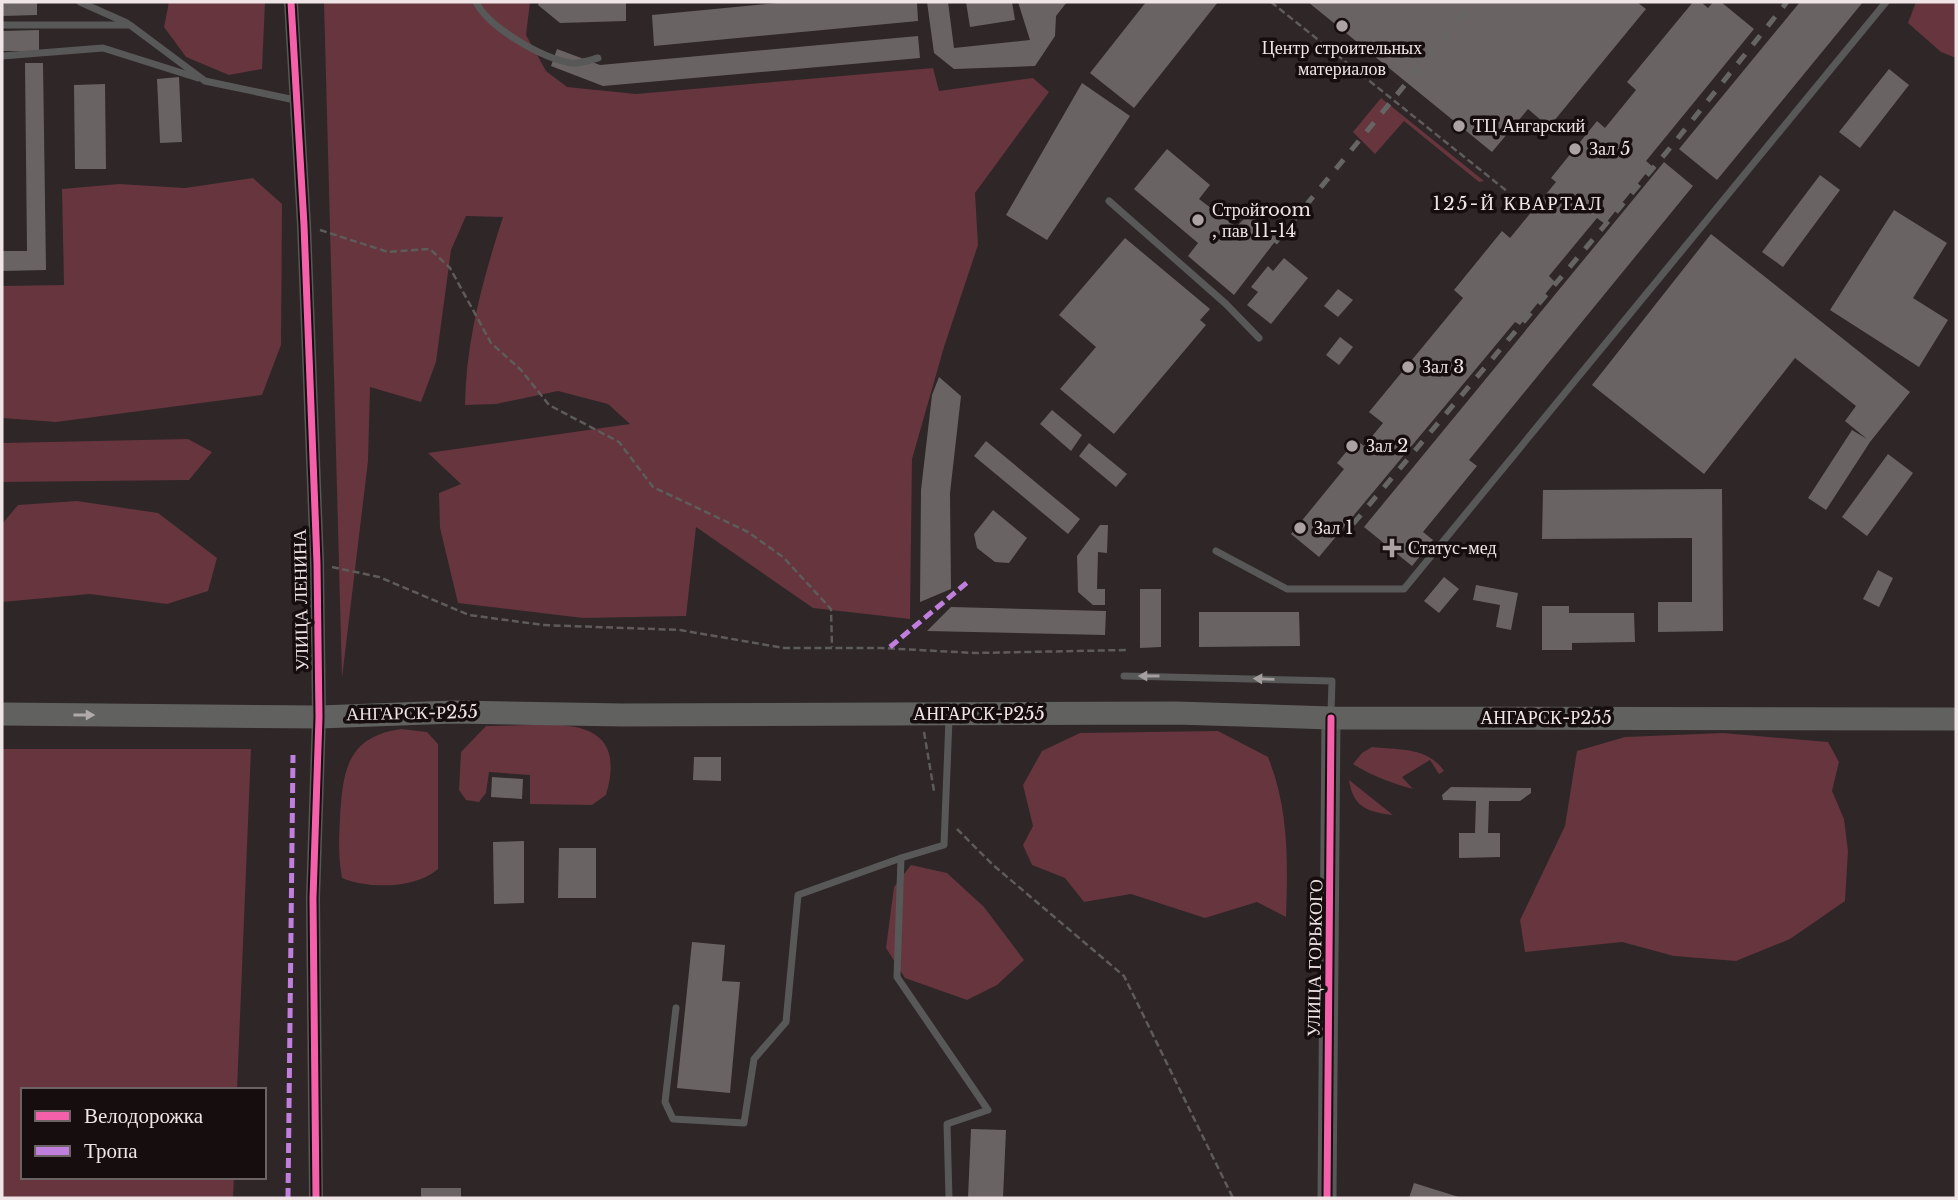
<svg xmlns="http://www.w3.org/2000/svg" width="1958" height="1200" font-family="'Libre Baskerville',serif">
  <rect width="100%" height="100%" fill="#2e2627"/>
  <g fill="#66353e">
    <polygon points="169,2 265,2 262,69 229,75 186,57 164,27"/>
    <path d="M324 2H530L526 35 546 71 567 87 636 94 933 68 939 91 1033 78 1049 92 975 193 978 245 944 347 912 459 910 619 813 608 696 527 686 616 583 618 458 603 440 528 439 493 461 484 428 453 630 424 608 404 558 391 496 404 465 405C466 339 483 279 503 217L466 216 451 250 436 362 421 402 370 387 368 461 342 678Z"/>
    <polygon points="1916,2 1956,2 1956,58 1941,52 1908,23"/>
    <polygon points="1381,98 1484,181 1479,182 1404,121 1375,154 1353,132"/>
    <polygon points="253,178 282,204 281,345 262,395 56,422 2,418 2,286 64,285 62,189 119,184 185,188"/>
    <polygon points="188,439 212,452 189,480 2,482 2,443"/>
    <polygon points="77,501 158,513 217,558 208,591 167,604 90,594 2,602 2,524 18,505"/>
    <path d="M486 726C544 727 632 706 606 795L592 805 530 804V775L489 772 486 793 479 802 466 800 459 790 461 752Z"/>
    <path d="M401 729 427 732 438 744V869C415 889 369 889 342 878 338 857 339 838 340 817 343 770 347 737 401 729Z"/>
    <path d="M1218 731 1268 757C1289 809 1288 861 1286 917L1257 902 1205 918 1131 894 1084 902 1065 878 1032 865 1023 845 1033 826 1023 785 1042 751 1080 733Z"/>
    <polygon points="1723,733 1828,742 1839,762 1832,791 1844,819 1848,851 1845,901 1790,939 1736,961 1674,956 1622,942 1525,952 1520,920 1565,826 1577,751 1625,737"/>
    <path d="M1372 747C1399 750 1428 747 1444 771L1439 774 1430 760 1402 777 1413 789C1391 783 1372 776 1353 764L1362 753Z"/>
    <polygon points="2,749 251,749 237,1090 23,1090 23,1177 234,1177 233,1198 2,1198"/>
    <path d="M1349 780 1393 815C1367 812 1353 807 1349 780Z"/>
    <polygon points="911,865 947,873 984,907 1024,960 997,985 967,1000 905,978 886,948 894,887"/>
  </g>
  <g fill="#6a6364">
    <polygon points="2,2 37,2 37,15 2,16"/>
    <polygon points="539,2 626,2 626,21 560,23 538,5"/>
    <polygon points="789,2 917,2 918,21 654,46 652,15"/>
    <polygon points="927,2 948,2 954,48 1030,40 1018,2 1067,2 1056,16 1055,36 1035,66 954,69 934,53"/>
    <polygon points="966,2 1012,2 1015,20 970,27"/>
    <polygon points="1146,2 1218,2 1134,108 1090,73"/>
    <polygon points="1308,2 1637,2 1646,9 1549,127 1528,109 1492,152"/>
    <polygon points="1693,2 1701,2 1708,8 1713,2 1721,2 1754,29 1646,161 1652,166 1605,224 1597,218 1549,276 1555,282 1520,325 1515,322 1319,557 1291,534 1344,469 1337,463 1356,440 1364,446 1383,423 1369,412 1463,298 1454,290 1502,231 1510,238 1556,182 1551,178 1597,121 1605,128 1636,90 1627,82"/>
    <polygon points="1800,2 1863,2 1717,180 1679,149"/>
    <polygon points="39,30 39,51 2,51 2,31"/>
    <polygon points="918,36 920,58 603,86 551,66 557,49 600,65"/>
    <polygon points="25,63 43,63 46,270 2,271 2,251 27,251"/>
    <polygon points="1889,69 1909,85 1860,148 1839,132"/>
    <polygon points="179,77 182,142 160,143 157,79"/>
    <polygon points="1082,83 1130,116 1047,240 1006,215"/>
    <polygon points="105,84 106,169 75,169 74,85"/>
    <polygon points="1167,149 1210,185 1199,199 1236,227 1251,212 1280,235 1234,295 1188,256 1198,243 1134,189"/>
    <polygon points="1664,162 1693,186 1469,460 1477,466 1423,532 1433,540 1412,566 1364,527"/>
    <polygon points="1820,175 1840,190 1783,267 1762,252"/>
    <polygon points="1894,210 1947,243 1913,298 1948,320 1919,367 1830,310"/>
    <polygon points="1711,234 1910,392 1870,442 1826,510 1808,498 1852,430 1867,439 1845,421 1856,406 1795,358 1704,474 1592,385"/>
    <polygon points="1125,238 1210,309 1200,320 1206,325 1114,434 1060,389 1096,347 1059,315"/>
    <polygon points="1284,258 1308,278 1271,324 1247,305 1258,292 1251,287 1268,266 1273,271"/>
    <polygon points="1338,289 1353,300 1338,317 1324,306"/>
    <polygon points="1340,337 1353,347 1339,365 1326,355"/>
    <polygon points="939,377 961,396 950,493 951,589 920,602 921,490 932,395"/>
    <polygon points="1052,410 1082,435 1071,451 1040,424"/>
    <polygon points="986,441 1080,519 1068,534 974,456"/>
    <polygon points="1089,443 1127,474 1116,487 1079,456"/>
    <polygon points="1888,454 1913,473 1867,536 1842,517"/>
    <polygon points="1722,489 1723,631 1658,632 1658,602 1692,602 1692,538 1542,539 1543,490"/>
    <polygon points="993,510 1027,538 1009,563 995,562 977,548 974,534"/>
    <polygon points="1100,525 1108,525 1107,553 1098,552 1097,589 1105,589 1105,605 1093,605 1078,592 1077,556"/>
    <polygon points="1878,570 1893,578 1879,607 1863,599"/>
    <polygon points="1444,577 1459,589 1439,613 1424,601"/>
    <polygon points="1476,585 1518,593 1511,630 1496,627 1500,605 1473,600"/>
    <polygon points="1140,589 1161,589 1161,647 1140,648"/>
    <polygon points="1542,606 1569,606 1569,613 1634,613 1635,642 1572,643 1572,650 1542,650"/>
    <polygon points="951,607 1106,611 1105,635 927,631"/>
    <polygon points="1199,612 1299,612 1300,646 1199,647"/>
    <polygon points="694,757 721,757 721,781 693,780"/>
    <polygon points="492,777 523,779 522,799 491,797"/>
    <polygon points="1451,787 1531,788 1531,793 1520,801 1489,801 1488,833 1500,833 1500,857 1459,858 1459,833 1475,833 1476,801 1443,800 1442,795"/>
    <polygon points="524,841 524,903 494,904 493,842"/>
    <polygon points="559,848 596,848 596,898 558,898"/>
    <polygon points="692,942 725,945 722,981 740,982 730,1093 677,1088"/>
    <polygon points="971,1129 1006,1130 1003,1198 968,1198"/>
    <polygon points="1414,1183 1462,1198 1409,1198"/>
    <rect x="421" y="1188" width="40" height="10"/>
  </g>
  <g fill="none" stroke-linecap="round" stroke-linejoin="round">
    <g stroke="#5e5c5b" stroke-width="2.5" stroke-dasharray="7 3.5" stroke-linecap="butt">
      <polyline points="1271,2 1508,192"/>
      <polyline points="320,230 388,252 430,249 450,268 491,343 521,370 549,405 619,442 653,487 748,532 783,557 831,609 832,647"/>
      <polyline points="332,567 379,577 469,615 543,625 680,630 784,648 881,648 975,653 1126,650"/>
      <polyline points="924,732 934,791"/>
      <polyline points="957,829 993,865 1124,976 1233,1198"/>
    </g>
    <g stroke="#575857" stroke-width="7">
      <polyline points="80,2 127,23"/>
      <path d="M476 2C489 28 542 58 571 63 579 64 590 60 598 58"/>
      <polyline points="2,25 130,25 205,81 295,100"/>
      <polyline points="2,56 103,48 198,78"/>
      <polyline points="1109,201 1226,304 1259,338"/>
      <polyline points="1216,551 1287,589 1404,589 1886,2"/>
      <polyline points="1124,676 1332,681 1331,713"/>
      <polyline points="949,719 944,845 901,858 897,977 988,1110 947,1124 949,1198"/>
      <polyline points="676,1008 665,1102 673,1119 744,1123 754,1059 786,1022 798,895 901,858"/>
    </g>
    <polyline stroke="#575857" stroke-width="14" points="291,2 304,225 317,563 319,717 313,898 316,1198"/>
    <polyline stroke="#575857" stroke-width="19" points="1327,1198 1331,718"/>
    <polyline stroke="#616260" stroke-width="23" points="2,714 319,717 454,712 622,715 1176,713 1331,718 1956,719"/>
    <g stroke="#676564" stroke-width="5" stroke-dasharray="12 12" stroke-linecap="butt">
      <polyline points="1275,243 1473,2"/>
      <polyline points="1353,524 1670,148 1787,2"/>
    </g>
    <g stroke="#c07fdc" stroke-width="5" stroke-dasharray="10 5" stroke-linecap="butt">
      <polyline points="890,647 970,580"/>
      <polyline points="288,1198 293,755"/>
    </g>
    <g stroke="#150d0e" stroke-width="11">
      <g id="cycleway">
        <polyline points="291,2 304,225 317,563 319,717 313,898 316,1198"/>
        <polyline points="1327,1198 1331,718"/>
      </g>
    </g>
    <use href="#cycleway" stroke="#f560ab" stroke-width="7"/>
  </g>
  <defs><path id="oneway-solid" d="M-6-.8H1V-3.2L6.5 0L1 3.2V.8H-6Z" transform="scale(1.75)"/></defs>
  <g fill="#a49e9e">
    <use href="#oneway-solid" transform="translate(1149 676) rotate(-180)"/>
    <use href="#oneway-solid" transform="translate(1264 679) rotate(-178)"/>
  </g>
  <use fill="#b0aaaa" href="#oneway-solid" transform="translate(84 715)"/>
  <g fill="#aca2a3" stroke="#150d0e" stroke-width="2.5">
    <circle cx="1342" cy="26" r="7"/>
    <circle cx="1459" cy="126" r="7"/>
    <circle cx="1575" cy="149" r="7"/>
    <circle cx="1198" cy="220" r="7"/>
    <circle cx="1408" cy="367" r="7"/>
    <circle cx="1352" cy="446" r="7"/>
    <circle cx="1300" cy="528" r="7"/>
    <path d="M1388.5 537.5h7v7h7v7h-7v7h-7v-7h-7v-7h7z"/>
  </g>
  <g text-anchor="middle" stroke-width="7" stroke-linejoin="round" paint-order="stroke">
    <g font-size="18" fill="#f0e5e6" stroke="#150d0e" text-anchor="start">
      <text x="1342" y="54" text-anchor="middle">Центр строительных<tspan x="1342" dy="21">материалов</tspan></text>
      <text x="1473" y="132">ТЦ Ангарский</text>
      <text x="1589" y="155">Зал 5</text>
      <text x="1212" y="216">Стройroom<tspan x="1212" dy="21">, пав 11-14</tspan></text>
      <text x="1422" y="373">Зал 3</text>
      <text x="1366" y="452">Зал 2</text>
      <text x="1314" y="534">Зал 1</text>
      <text x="1408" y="554">Статус-мед</text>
    </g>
    <g font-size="18" fill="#f0e5e6" stroke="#150d0e">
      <text transform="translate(301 600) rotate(-91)" y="6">УЛИЦА ЛЕНИНА</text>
      <text transform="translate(412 713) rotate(-1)" y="6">АНГАРСК-Р255</text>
      <text x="979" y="720">АНГАРСК-Р255</text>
      <text x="1546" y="724">АНГАРСК-Р255</text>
      <text transform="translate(1315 958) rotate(-89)" y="6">УЛИЦА ГОРЬКОГО</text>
    </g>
    <g font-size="19" letter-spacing="2" fill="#f0e5e6" stroke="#150d0e">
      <text x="1518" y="210">125-Й КВАРТАЛ</text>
    </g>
  </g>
  <rect width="1958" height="1200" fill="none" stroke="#f0e5e6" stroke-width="7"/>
  <rect x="21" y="1088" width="245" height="91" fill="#150d0e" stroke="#6d6364" stroke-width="2"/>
  <rect x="35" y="1111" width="35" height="10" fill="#f560ab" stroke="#6d6364" stroke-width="2"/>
  <text x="84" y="1123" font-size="21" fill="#f0e5e6">Велодорожка</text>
  <rect x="35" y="1146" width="35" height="10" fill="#c07fdc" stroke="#6d6364" stroke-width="2"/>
  <text x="84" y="1158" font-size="21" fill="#f0e5e6">Тропа</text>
</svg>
